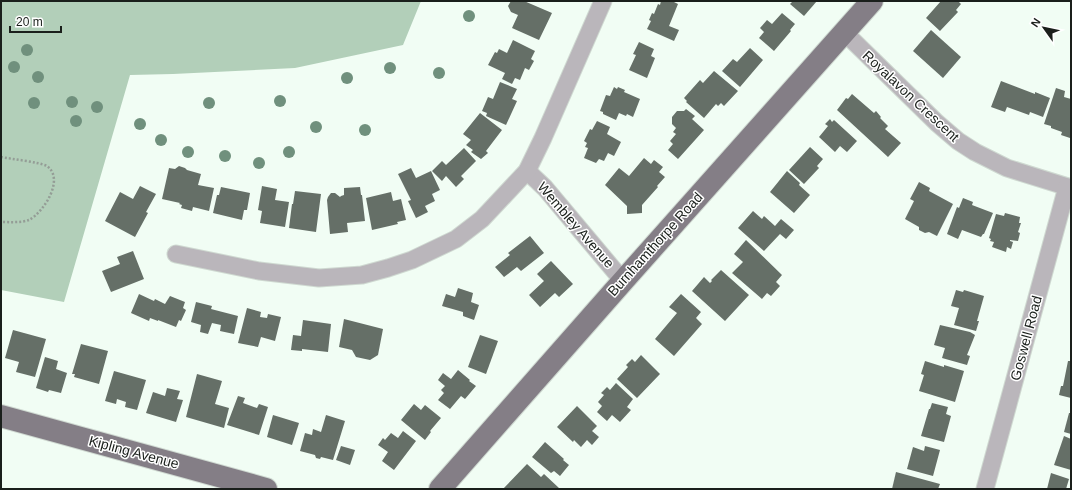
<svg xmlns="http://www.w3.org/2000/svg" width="1072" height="490" font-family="Helvetica,sans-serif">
  <rect width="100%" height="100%" fill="#f1fdf4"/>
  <polygon fill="#b2cfb9" points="1,1 421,1 403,45 295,68 173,74 130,75 64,302 1,290"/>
  <g fill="#656f67">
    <polygon points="511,1 524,1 552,13 539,40 512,28 518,15 511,12 508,6"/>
    <polygon points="661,1 672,1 678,4 669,26 679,30 674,41 647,29 651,21 649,20 652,13 654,14 658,4 660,5"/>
    <polygon points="793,1 817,1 804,16 790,4"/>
    <polygon points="941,1 958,1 961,4 956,10 958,12 940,31 926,18"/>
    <polygon points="782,13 795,24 790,30 791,31 774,51 759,38 764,32 760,28 767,20 772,24"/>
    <polygon points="931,30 961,57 943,78 913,51"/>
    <polygon points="513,40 535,51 531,59 534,61 529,70 525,68 520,80 515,78 512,84 502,79 505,73 488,65 495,52 497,53 499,49 507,53"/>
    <polygon points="639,42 654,49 651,56 655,58 647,78 629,70 636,55 633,54"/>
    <polygon points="750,48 763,60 740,87 722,71 733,59 737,62"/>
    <polygon points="714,71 738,91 724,106 721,103 718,106 716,104 704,118 686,102 687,101 684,98 700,80 703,83"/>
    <polygon points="1001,81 1035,94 1035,92 1050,98 1043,117 1030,112 1029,115 1007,107 1005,112 991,107"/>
    <polygon points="500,82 517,89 512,99 517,101 506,125 486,116 487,113 482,111 488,97 493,99"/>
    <polygon points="614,87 617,89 618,87 625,90 624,92 640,99 633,117 627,114 626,116 619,113 616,120 603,114 603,112 600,111 606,95 610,96"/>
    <polygon points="1056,88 1065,91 1064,97 1071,99 1070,138 1061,135 1062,132 1051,128 1051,126 1044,124"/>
    <polygon points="852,94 874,113 876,111 881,117 880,118 888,126 885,129 901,143 888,157 837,110 846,98 848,99"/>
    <polygon points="686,109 695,116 692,119 704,130 678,159 668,150 673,144 670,141 676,134 673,132 676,128 672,124 672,117 677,111 684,111"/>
    <polygon points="480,113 502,130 486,151 488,153 481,159 471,152 473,150 466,145 471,140 463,134"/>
    <polygon points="830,119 832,122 834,120 857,141 847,152 840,146 835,152 819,137 828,126 825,124"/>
    <polygon points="597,121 610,127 607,134 621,142 614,156 608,153 604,161 599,159 596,163 584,158 588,148 585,147 587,143 584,141 590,129 592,130"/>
    <polygon points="810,147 823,159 817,166 819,168 804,184 789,170"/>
    <polygon points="464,148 476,161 461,176 464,179 456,187 446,176 442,181 432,171 442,161 446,165"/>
    <polygon points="644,158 651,164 654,160 663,167 659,172 665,177 657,186 658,187 642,205 642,213 627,214 627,206 605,185 619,168 629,176"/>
    <polygon points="179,166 185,168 187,170 201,174 198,185 214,188 209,211 193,207 192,211 181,208 182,205 179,204 180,203 162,199 169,168 175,169"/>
    <polygon points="411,168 416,178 431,171 440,190 432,194 435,201 425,206 428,212 416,218 408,201 411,200 398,174"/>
    <polygon points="787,171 800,183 799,185 810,195 794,213 770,192"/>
    <polygon points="919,182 930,188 929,191 953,204 937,236 929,232 925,233 919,230 919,227 905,219 914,201 910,199"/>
    <polygon points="140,186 156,194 146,212 148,213 135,237 105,221 120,192 133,199"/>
    <polygon points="262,186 277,189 275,200 289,202 285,227 260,223 262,211 258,210"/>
    <polygon points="221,187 250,193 247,210 244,210 242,220 213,213 217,195 219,195"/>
    <polygon points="360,187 361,195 362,195 365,221 347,223 348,232 330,234 327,200 328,197 331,193 335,193 340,197 341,196 344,195 344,188"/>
    <polygon points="295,191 321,194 316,232 289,228 292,204 293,204"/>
    <polygon points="391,192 393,201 401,199 406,220 397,222 398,224 372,230 366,198"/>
    <polygon points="963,198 973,202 972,205 993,213 984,234 983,234 981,237 962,230 958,239 947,234 957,207 959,208"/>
    <polygon points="753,211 762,219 764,216 775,226 781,219 794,230 786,239 780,234 764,251 738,228"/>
    <polygon points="1005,213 1020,217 1019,223 1021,223 1018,232 1020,233 1018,241 1010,240 1010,241 1013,242 1011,249 1007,247 1006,252 992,247 994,242 990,241 991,239 989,238 996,214 1004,216"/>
    <polygon points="530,236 544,253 521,271 517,267 504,277 495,267 510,255 508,253"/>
    <polygon points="746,240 782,275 776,282 780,286 771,296 767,293 762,299 732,273 743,262 734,254"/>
    <polygon points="133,251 144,279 111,292 102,271 120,264 117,257"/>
    <polygon points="551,261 573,284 559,297 555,293 540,307 529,295 544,281 537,274"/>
    <polygon points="721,270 749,295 725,321 692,291 704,277 710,283 712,281 711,280"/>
    <polygon points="458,288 473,293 471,302 479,305 474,320 463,316 463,312 442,306 446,294 455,297"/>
    <polygon points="956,290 963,292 964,290 984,296 977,321 979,321 976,331 954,325 959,308 951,306"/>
    <polygon points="139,294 154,301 155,299 165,304 170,296 185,302 183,308 186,310 181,321 179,320 176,327 158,320 158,321 150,318 149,321 131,313"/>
    <polygon points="681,294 701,312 696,318 702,324 674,356 655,339 677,313 669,307"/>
    <polygon points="196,302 212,306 211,309 238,316 234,334 220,331 221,325 212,323 208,334 200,332 201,325 191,322"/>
    <polygon points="247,308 261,312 260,317 267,318 268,314 281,317 275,341 261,337 258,347 238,343"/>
    <polygon points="344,319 383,329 378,355 370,360 356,357 352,350 339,347"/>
    <polygon points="303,320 331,324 328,352 302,349 302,351 291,350 293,335 301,336"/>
    <polygon points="940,325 970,332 975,335 967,355 970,356 967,365 942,358 945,348 934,345"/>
    <polygon points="13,330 46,339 35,377 16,372 19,362 5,358"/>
    <polygon points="480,335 498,341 486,374 468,367"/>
    <polygon points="81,344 108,351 99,384 74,377 75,374 72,374"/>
    <polygon points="641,355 660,374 637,398 617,379 628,367 626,365 632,359 635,362"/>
    <polygon points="45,357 58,361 56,369 67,373 61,393 49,390 48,392 36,388"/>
    <polygon points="925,361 944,367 944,365 964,371 955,402 919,391 924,375 921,374"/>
    <polygon points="1068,361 1071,361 1071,398 1059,395 1061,386 1063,386"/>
    <polygon points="458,370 470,380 469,381 476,386 465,399 461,396 450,409 438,400 444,393 441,390 445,386 438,380 443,373 451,379"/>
    <polygon points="114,371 146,380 137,410 125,407 126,402 117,399 116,404 105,401"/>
    <polygon points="197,374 222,381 215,404 229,408 224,428 186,417"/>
    <polygon points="616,383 633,399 627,407 631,410 620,422 612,415 607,421 597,412 602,406 598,402 604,395 601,393 607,387 610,390"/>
    <polygon points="167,388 180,391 177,399 183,400 176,422 146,413 153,392 165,396"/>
    <polygon points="238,396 245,398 243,403 257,408 259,404 268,407 259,435 227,425"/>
    <polygon points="932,403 948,407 946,414 951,416 944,442 921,436 929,409 930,409"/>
    <polygon points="414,404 421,410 425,405 441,418 430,431 431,432 425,440 401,420"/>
    <polygon points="577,406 597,426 592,431 599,437 592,445 587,440 581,447 574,440 573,442 557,427"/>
    <polygon points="1069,413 1071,413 1071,434 1064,432"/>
    <polygon points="273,415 299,423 292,445 267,437"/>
    <polygon points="326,415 345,421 333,460 321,457 320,459 316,458 315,455 300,451 305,433 312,435 313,429 321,432"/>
    <polygon points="403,431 416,441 394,470 382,461 388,452 378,445 383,438 385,440 391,433 398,438"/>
    <polygon points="1064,436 1071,439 1071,470 1054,465"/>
    <polygon points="545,442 564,459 563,460 569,465 560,476 554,471 551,473 532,457"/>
    <polygon points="341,446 355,450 350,465 336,460"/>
    <polygon points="925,446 940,450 933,476 907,469 913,447 924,451"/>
    <polygon points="527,464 541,477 544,474 559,488 503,489"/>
    <polygon points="896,472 940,484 938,489 892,489"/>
    <polygon points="1051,473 1069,479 1066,489 1047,489"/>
  </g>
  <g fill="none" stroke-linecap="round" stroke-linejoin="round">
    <g stroke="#cfd9d1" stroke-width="19">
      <g id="minor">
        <polyline points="844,32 937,123 958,141 975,152 1007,168 1071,188"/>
        <polyline points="527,171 545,188 623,281"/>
        <polyline points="176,254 259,271 319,278 362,275 388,268 412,260 456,239 482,219 527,171 543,138 603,1"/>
        <polyline points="985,489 1067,187"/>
      </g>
    </g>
    <g stroke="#cfd9d1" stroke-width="24">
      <g id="major">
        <polyline points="1,416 266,489"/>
        <polyline points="440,489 623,281 872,1"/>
      </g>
    </g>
    <path stroke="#949d96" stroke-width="2.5" stroke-dasharray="2 2" stroke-linecap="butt" d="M1 157C11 159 39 162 47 166 65 179 44 212 29 220 21 223 9 222 1 222"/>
    <use href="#minor" stroke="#bab6bb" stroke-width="17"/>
    <use href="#major" stroke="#847e86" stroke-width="22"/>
  </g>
  <g fill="#70907d">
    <circle cx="469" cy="16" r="6"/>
    <circle cx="27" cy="50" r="6"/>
    <circle cx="14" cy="67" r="6"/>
    <circle cx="390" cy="68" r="6"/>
    <circle cx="439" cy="73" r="6"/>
    <circle cx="38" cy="77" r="6"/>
    <circle cx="347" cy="78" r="6"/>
    <circle cx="280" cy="101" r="6"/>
    <circle cx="72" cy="102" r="6"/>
    <circle cx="34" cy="103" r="6"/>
    <circle cx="209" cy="103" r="6"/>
    <circle cx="97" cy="107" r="6"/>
    <circle cx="76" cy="121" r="6"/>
    <circle cx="140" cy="124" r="6"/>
    <circle cx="316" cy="127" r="6"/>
    <circle cx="365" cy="130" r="6"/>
    <circle cx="161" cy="140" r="6"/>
    <circle cx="188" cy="152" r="6"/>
    <circle cx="289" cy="152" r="6"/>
    <circle cx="225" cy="156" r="6"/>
    <circle cx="259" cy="163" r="6"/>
  </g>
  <g text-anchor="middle" stroke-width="3" stroke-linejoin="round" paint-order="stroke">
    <g font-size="14" fill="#1a1f1b" stroke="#fff">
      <text transform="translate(911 96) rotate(43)" y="5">Royalavon Crescent</text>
      <text transform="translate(576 225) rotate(49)" y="5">Wembley Avenue</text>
      <text transform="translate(655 244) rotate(-48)" y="5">Burnhamthorpe Road</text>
      <text transform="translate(1026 338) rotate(-75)" y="5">Goswell Road</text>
      <text transform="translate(134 452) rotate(15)" y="5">Kipling Avenue</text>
    </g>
  </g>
  <rect width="1072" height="490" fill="none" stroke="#1a1f1b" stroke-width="4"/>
  <g transform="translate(1044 28) rotate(303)" stroke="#ffffff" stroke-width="3" paint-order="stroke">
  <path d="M0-3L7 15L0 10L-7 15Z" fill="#1a1f1b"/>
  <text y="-6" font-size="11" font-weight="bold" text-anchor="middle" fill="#1a1f1b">N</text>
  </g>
  <path d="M10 26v6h51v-6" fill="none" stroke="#1a1f1b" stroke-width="2"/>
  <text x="16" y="26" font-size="12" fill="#1a1f1b" stroke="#ffffff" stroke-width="3" paint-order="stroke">20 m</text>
</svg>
